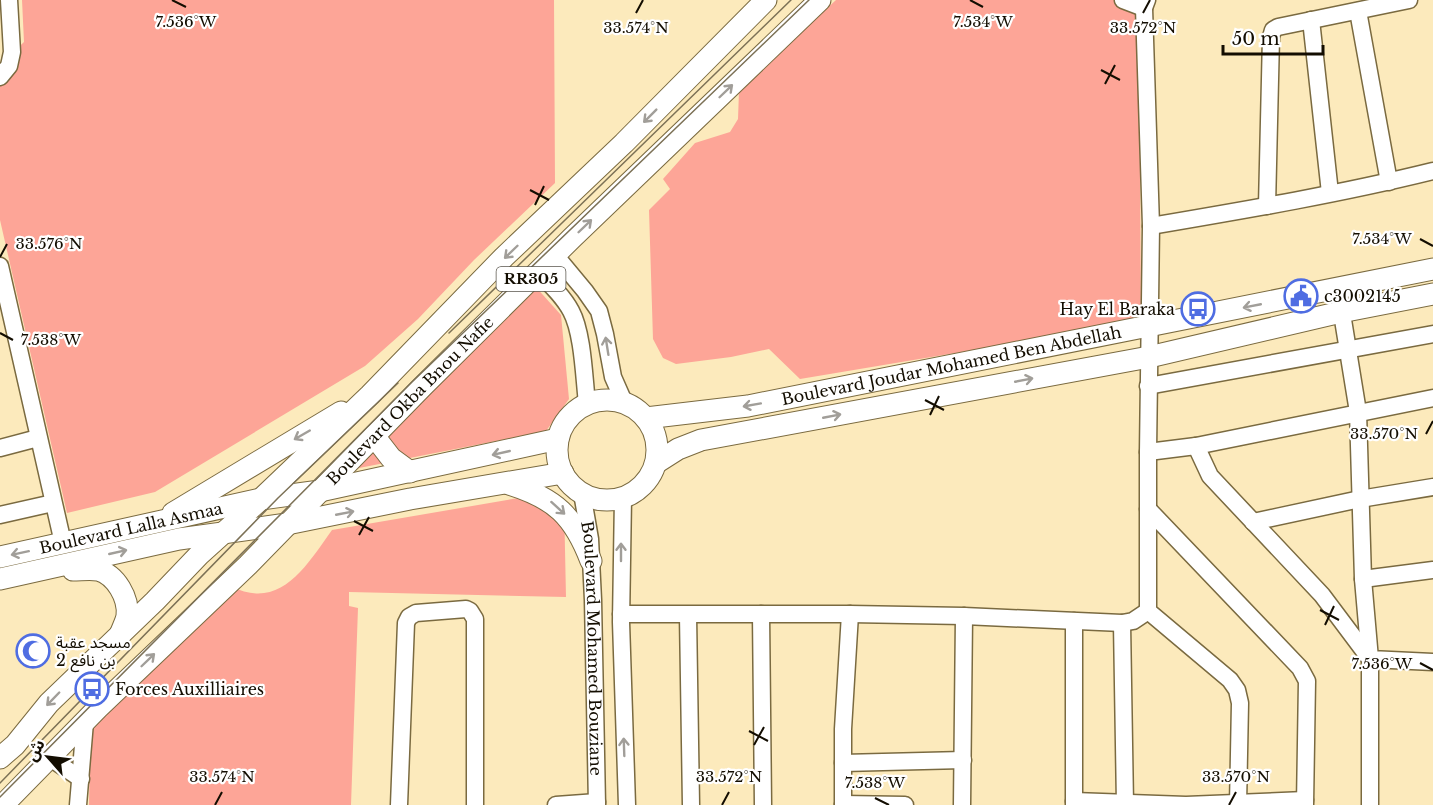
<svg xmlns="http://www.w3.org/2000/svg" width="1433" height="805" font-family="'Libre Baskerville','Noto Sans Arabic',serif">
  <rect width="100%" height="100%" fill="#fceabc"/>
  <g fill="#fda597">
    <polygon points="22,0 554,0 555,183 474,260 418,319 365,366 155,492 67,513 0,220 0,65 24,42"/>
    <polygon points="836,0 1121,0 1139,15 1141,322 800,379 769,349 731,357 676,364 663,358 653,339 649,210 670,189 663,179 695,143 730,132 738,119 739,91"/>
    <polygon points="534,285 561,315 569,399 546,431 349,470"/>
    <path d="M554 492 564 501 566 597 349 592V606L358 608 351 805H89L90 756 79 732 231 586C280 612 307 565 332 530Z"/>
  </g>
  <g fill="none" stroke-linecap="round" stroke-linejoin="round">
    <g stroke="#7a6a40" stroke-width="19">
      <g id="minor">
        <polyline points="1123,0 1144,8"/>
        <polyline points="1147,0 1144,8 1151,226 1148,452 1148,611 1230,680 1237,690 1240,703 1238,805"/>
        <polyline points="1358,11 1389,182"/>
        <polyline points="1311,20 1330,193"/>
        <polyline points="0,77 9,66 12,52 9,0"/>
        <polyline points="1267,206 1271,37 1273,30 1278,27 1409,0"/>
        <path d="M1151 226C1245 210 1340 194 1433 171"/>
        <polyline points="555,255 585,291 599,311 605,334 613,377 624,402"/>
        <polyline points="0,266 63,543"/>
        <path d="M538 272C550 284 563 296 571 311 583 333 584 378 587 403"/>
        <polyline points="1338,289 1358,412 1363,579 1370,659 1433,662"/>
        <polyline points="1148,386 1433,334"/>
        <polyline points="1196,446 1210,476 1322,595 1370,659 1370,805"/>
        <polyline points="0,448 38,438"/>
        <polyline points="1148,452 1196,446 1433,398"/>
        <path id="s1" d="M582 493 590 539 593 600 597 805"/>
        <polyline points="623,497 621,622 627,805"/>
        <polyline points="1148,509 1300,668 1307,681 1305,805"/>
        <polyline points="0,515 53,503"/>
        <polyline points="1253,522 1360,499 1433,487"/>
        <polyline points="1363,579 1433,570"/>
        <polyline points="621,614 850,614 964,616 1122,623 1133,621 1148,611"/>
        <polyline points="761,614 763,805"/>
        <polyline points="688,615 691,805"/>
        <polyline points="1074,621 1074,805"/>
        <polyline points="1122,623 1125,805"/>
        <polyline points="50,758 81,779"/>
        <polyline points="843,763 963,760"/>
        <polyline points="1074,801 1186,805 1305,800"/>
        <polyline points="843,804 905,805"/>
        <polyline points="78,805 85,722"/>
        <polyline points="399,805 406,623 409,617 416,613 466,609 470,611 475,619 475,805"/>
        <polyline points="556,805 597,802"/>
        <polyline points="843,805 843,729 850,614"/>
        <polyline points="962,805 964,616"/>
      </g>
    </g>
    <g stroke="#7a6a40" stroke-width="23">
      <g id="major">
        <circle cx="607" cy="450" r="50"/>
        <path id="s2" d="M646 418 748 406 1433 269"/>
        <polyline points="374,436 391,458 410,472"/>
        <polyline points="656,463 678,449 701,440 1149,357 1341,312 1433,294"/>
        <path d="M509 484C555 498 574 516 591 561"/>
        <polyline points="173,513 341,412"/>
        <path id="s3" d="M0 557 261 499 320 491 558 439"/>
        <path d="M73 570C81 570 90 569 98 570 116 575 129 598 127 616 126 622 122 629 120 635"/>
        <polyline points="0,579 179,539 287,524 410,499 563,473"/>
        <polyline points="0,758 15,745 49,703 155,601 199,555 261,499 370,395 504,257 624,143 766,0"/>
        <path id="s4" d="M3 805 98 708 248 565 422 387 572 238 820 0"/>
      </g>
    </g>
    <use href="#minor" stroke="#fff" stroke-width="16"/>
    <use href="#major" stroke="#fff" stroke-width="21"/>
    <g stroke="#7c7156" stroke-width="1.5">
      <polyline points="449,333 791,0"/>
      <polyline points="0,783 278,498 398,383"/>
      <polyline points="0,797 412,382 809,0"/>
    </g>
  </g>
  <defs><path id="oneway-shaft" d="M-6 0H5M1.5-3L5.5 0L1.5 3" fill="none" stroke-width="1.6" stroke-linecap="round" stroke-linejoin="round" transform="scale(1.5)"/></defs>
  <g stroke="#a19e99">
    <use href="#oneway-shaft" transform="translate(726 91) rotate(-44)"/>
    <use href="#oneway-shaft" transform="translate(650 116) rotate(135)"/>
    <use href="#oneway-shaft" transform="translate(585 226) rotate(-44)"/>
    <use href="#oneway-shaft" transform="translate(511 252) rotate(136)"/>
    <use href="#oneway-shaft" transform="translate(1252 306) rotate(169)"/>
    <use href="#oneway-shaft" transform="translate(607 346) rotate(-99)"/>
    <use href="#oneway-shaft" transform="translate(1024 380) rotate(-11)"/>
    <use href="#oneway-shaft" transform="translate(752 405) rotate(170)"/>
    <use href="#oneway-shaft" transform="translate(832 416) rotate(-11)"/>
    <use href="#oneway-shaft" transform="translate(302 435) rotate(150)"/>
    <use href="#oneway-shaft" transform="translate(501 453) rotate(167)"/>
    <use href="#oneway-shaft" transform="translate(558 508) rotate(42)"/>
    <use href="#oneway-shaft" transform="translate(345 513) rotate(-11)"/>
    <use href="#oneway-shaft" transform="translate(118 552) rotate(-13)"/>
    <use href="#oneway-shaft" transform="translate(621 552) rotate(-90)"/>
    <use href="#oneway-shaft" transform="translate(20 553) rotate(168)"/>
    <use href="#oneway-shaft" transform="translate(148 660) rotate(-44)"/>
    <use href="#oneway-shaft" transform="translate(53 699) rotate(134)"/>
    <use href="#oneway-shaft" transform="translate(624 747) rotate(-92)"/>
  </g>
  <path fill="none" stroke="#130d01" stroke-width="2" d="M172 0 186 7M970 0 983 7M636 13 643 0M1143 13 1150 0M1101 70 1120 80M1105 84 1115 65M530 190 549 200M535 205 544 186M1420 239 1433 246M0 257 7 244M0 333 13 340M925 400 944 410M930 415 939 396M1426 434 1433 421M354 521 373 531M359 535 369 517M1320 610 1339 620M1325 625 1334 606M1420 663 1433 670M749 731 768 741M754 745 764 727M875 798 889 805M215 805 222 792M722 805 729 792M1229 805 1236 792"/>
  <defs>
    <g id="civic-ring" transform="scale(1.725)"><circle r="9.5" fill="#fff" stroke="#4f6de2" stroke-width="1.5"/><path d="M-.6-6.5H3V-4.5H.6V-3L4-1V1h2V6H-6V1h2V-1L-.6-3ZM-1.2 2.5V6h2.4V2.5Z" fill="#4f6de2"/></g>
    <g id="bus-ring" transform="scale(1.725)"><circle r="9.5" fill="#fff" stroke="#4f6de2" stroke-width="1.5"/><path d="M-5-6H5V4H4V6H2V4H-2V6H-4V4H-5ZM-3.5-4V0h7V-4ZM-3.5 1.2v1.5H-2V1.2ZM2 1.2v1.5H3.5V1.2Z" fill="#4f6de2"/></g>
    <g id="mosque-ring" transform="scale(1.725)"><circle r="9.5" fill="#fff" stroke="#4f6de2" stroke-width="1.5"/><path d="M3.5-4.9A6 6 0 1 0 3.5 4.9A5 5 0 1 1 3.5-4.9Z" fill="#4f6de2"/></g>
  </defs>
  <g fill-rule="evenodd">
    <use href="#civic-ring" x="1301" y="296"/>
    <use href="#bus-ring" x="1198" y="309"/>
    <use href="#mosque-ring" x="33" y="651"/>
    <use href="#bus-ring" x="92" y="689"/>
  </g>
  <g text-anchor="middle" stroke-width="4.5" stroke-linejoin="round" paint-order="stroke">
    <rect fill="#fff" stroke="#5a564d" stroke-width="1.5" x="496.5" y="267" width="69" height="24" rx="4.5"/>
    <g font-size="15" font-weight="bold" fill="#130d01">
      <text x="531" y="284">RR305</text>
    </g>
    <g font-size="16" fill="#130d01" stroke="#fff" text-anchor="start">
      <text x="1324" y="302">c3002145</text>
      <text x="1175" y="315" text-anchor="end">Hay El Baraka</text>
      <text x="56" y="648">مسجد عقبة<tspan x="56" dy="18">بن نافع 2</tspan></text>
      <text x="115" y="695">Forces Auxilliaires</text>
    </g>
    <g font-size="16" fill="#130d01" stroke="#fff">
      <text dy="6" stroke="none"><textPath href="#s2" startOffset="310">Boulevard Joudar Mohamed Ben Abdellah</textPath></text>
      <text dy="6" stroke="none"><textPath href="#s4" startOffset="574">Boulevard Okba Bnou Nafie</textPath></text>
      <text dy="6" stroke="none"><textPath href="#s3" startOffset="134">Boulevard Lalla Asmaa</textPath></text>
      <text dy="6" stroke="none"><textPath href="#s1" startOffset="156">Boulevard Mohamed Bouziane</textPath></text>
    </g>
  </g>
  <g font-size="15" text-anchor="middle" fill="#130d01" stroke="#fff" stroke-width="4.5" stroke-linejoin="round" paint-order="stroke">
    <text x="186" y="27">7.536°W</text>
    <text x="983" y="27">7.534°W</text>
    <text x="636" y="33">33.574°N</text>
    <text x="1143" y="33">33.572°N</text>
    <text x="1382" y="244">7.534°W</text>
    <text x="49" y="249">33.576°N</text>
    <text x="51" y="345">7.538°W</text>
    <text x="1384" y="439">33.570°N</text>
    <text x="1382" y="669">7.536°W</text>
    <text x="222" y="782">33.574°N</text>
    <text x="729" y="782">33.572°N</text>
    <text x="1236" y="782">33.570°N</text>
    <text x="875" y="788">7.538°W</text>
  </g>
  <g transform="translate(48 757) rotate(298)" stroke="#ffffff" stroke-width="4.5" paint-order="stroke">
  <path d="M0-4.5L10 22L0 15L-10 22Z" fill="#130d01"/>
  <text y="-9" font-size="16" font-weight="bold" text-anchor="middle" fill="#130d01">ش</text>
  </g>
  <path d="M1223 45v9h100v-9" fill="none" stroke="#130d01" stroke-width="3"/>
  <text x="1232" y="45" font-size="18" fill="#130d01" stroke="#ffffff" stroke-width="4.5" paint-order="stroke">50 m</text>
</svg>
